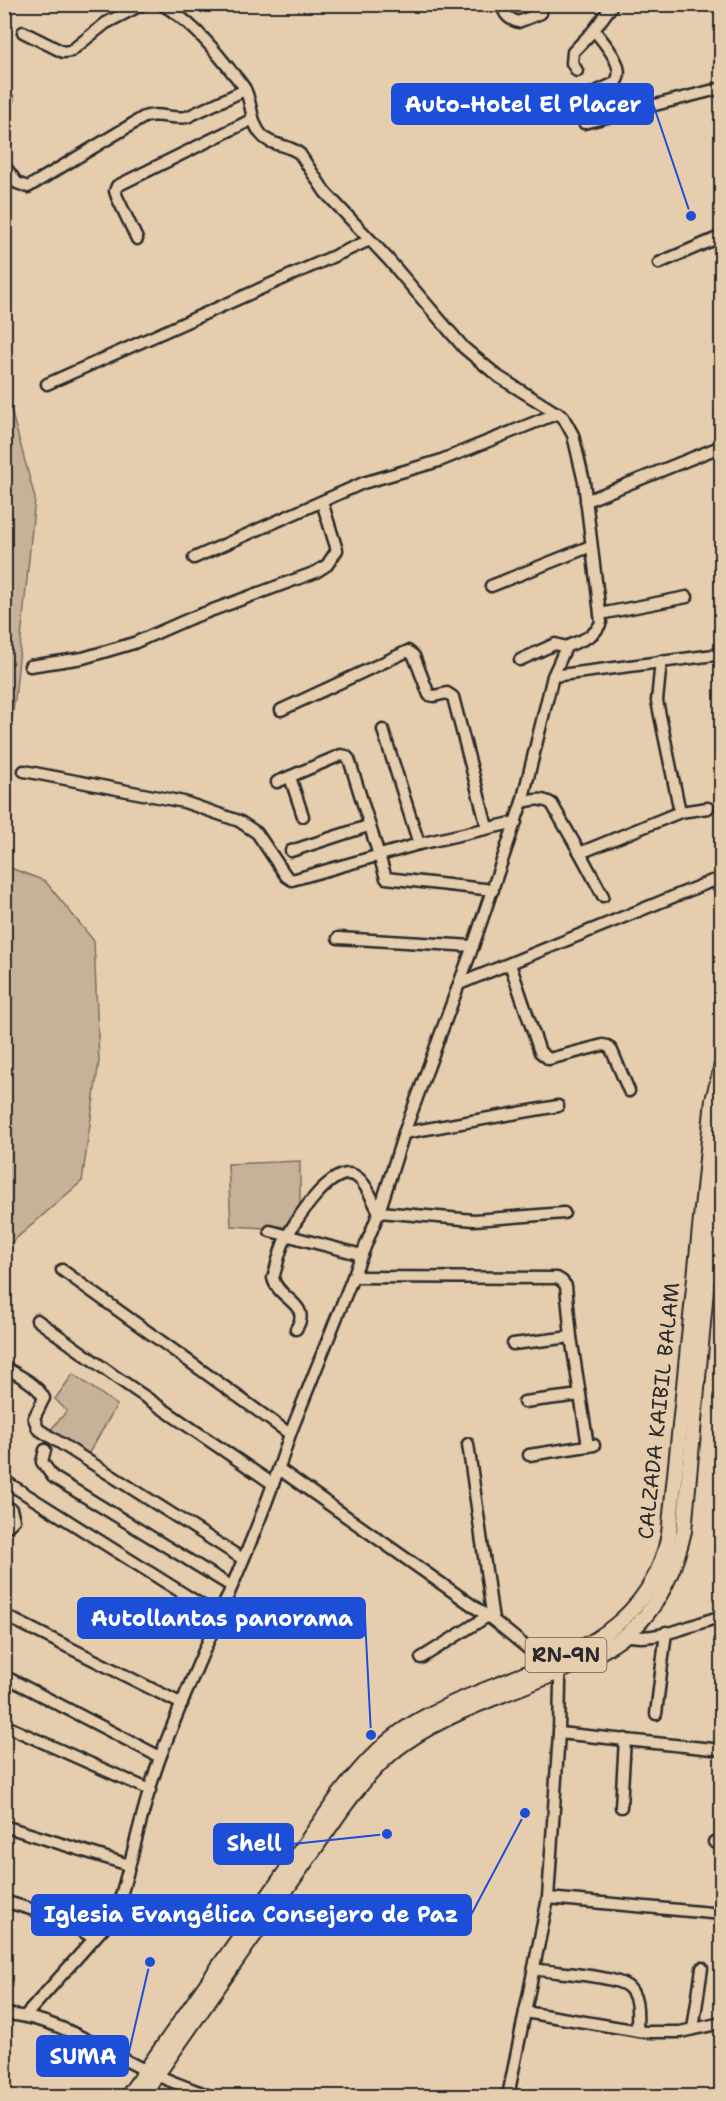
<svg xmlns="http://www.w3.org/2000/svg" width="726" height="2101" font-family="'Shantell Sans',sans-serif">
  <rect width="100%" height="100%" fill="#e5cdae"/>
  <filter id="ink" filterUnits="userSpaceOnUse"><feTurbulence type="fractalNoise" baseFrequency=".0167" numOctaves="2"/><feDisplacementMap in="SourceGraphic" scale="12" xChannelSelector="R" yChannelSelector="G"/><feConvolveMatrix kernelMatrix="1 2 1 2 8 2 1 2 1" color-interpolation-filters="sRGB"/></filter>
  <g filter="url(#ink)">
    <g fill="#c7b299" stroke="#796e62" stroke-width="1.5">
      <polygon points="5,388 35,498 15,699 5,757"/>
      <polygon points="5,866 45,881 94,941 99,1061 82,1181 5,1248"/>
      <polygon points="300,1161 300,1230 231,1226 228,1164"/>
      <polygon points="73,1374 117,1405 86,1458 47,1434 67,1411 55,1399"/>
    </g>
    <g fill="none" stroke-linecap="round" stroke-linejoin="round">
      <g stroke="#2b2b2b" stroke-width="15">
        <g id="minor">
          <path d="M502 4C504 15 509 19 518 22L541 13"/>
          <polyline points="23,32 63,52 71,51 106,23 143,4"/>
          <polyline points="577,71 572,63 573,52 594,30 613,4"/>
          <polyline points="4,101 7,99"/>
          <path d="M558 109 615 83C628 68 604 43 594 30"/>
          <polyline points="584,123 722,88"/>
          <path d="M4 165 17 183 28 187 144 117C158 112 173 120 187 117L245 90"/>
          <polyline points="137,239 117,197 115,191 117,186 253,119"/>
          <polyline points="659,263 722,236"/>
          <polyline points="47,384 370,240"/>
          <polyline points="586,501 722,446"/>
          <polyline points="194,558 363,483 439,461 558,413"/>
          <polyline points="491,586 591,546"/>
          <polyline points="600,614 687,597"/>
          <polyline points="520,660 555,644 566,647"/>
          <polyline points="661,661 657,701 680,812"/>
          <polyline points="30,666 83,658 134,643 191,618 316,572 327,565 337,550 322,502"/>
          <polyline points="553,676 722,654"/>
          <polyline points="281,710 408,651 414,656 429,695 434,696 447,693 453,697 487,827"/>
          <polyline points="383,730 419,844"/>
          <polyline points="24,771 184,802 239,821 257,833 286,876 292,880 419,844 516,822"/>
          <polyline points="290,777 303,816"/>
          <polyline points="277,782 341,755 346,756 349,759 386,878 493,890"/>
          <path d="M522 802C534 800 542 797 552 804L580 853 680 812 708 808"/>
          <polyline points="291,851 368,826"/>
          <polyline points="580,853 603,896"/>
          <polyline points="338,938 473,946"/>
          <polyline points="510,964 540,1052 549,1059 603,1045 608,1046 612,1051 629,1091"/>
          <polyline points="459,984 712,881 716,882 722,893"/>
          <polyline points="404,1133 558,1106"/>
          <polyline points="270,1231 362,1255"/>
          <polyline points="62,1270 290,1434"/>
          <polyline points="353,1277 557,1278 562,1281 566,1286 571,1337 588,1446"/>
          <polyline points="37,1320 116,1377 273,1484"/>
          <path d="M296 1329C313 1304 278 1300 273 1278 277 1266 279 1253 284 1242 293 1224 333 1160 357 1177 367 1184 373 1202 379 1212L474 1220 564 1213"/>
          <polyline points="513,1344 571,1337"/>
          <path d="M4 1367C18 1375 36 1383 44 1398L34 1418 38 1429 243 1559"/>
          <polyline points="524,1402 580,1395"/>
          <polyline points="468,1444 493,1620"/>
          <polyline points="45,1450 42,1462 53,1477 231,1586"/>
          <polyline points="529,1455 594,1445"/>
          <polyline points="279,1469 493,1620 558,1673 560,1683 559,1733 548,1898 508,2096"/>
          <polyline points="8,1483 219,1616"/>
          <polyline points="4,1505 11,1509 14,1520 8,1526 4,1526"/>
          <polyline points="4,1615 182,1704"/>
          <path d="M626 1635C653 1643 694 1624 722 1616"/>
          <polyline points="421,1658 488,1616"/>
          <polyline points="4,1676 160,1757"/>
          <polyline points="656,1714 666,1632"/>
          <polyline points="4,1725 150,1790"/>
          <polyline points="559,1733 722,1750"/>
          <polyline points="621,1807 625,1739"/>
          <polyline points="4,1826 129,1865"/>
          <polyline points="714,1842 722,1843"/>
          <polyline points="548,1898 722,1914"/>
          <polyline points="4,1901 57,1917 94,1938"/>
          <path d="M534 1969C554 1973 612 1975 627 1986 640 1996 637 2017 637 2031"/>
          <polyline points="525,2012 645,2032 680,2032 722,2023"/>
          <path d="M4 2014C57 2017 99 2048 145 2070 166 2080 189 2088 210 2096"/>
          <path d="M26 2015 107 1924 116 1912C133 1860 142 1805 161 1755 202 1647 256 1544 290 1434L379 1212 404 1133 473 946 522 802 553 676 566 647C580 640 595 638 601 622L584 482 573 435 563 417 499 377 464 348 388 259 325 192 300 154C287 143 270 147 260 133 250 120 252 103 245 89 241 82 233 74 228 67 208 42 189 20 161 4"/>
          <polyline points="693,2029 702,1968"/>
        </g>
      </g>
      <g stroke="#2b2b2b" stroke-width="18">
        <g id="major">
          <path d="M128 2096 340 1794C361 1767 382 1743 411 1725 503 1668 646 1662 669 1534L713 1100 722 1065"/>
          <path d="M142 2096 343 1808C361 1784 381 1759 406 1742 446 1714 502 1695 547 1677 582 1662 623 1645 647 1614 666 1590 677 1561 684 1531L722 1115"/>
        </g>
      </g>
      <use href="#minor" stroke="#e5cdae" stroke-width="10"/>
      <use href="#major" stroke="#e5cdae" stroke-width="14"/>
    </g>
  </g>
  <g text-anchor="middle" stroke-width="5" stroke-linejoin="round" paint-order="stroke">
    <rect fill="#e5cdae" stroke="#635c52" stroke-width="1.5" x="525.5" y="1638" width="81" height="34" rx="4.5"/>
    <g font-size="20" font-weight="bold" fill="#2b2b2b">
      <text x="566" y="1662">RN-9N</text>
    </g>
    <g font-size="21" fill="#2b2b2b" stroke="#e5cdae">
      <text transform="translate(659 1411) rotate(-84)" y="7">CALZADA KAIBIL BALAM</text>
    </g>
  </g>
  <path fill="none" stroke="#1d4ed8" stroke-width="2" d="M691 216L653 104M371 1735L365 1618M387 1834L293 1844M525 1813L471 1915M150 1962L128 2056"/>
  <g fill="#1d4ed8" stroke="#e5cdae" stroke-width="2">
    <circle cx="691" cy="216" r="6"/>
    <circle cx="371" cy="1735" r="6"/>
    <circle cx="387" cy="1834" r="6"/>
    <circle cx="525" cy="1813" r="6"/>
    <circle cx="150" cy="1962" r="6"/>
  </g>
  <g fill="#1d4ed8" stroke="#1d4ed8" stroke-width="2">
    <rect x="392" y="84" width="261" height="40" rx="6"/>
    <rect x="78" y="1598" width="287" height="40" rx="6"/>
    <rect x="214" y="1824" width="79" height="40" rx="6"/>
    <rect x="32" y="1895" width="439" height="40" rx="6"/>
    <rect x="37" y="2036" width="91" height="40" rx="6"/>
  </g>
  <g font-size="22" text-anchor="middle" font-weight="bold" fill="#fff">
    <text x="523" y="112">Auto-Hotel El Placer</text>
    <text x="222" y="1626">Autollantas panorama</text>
    <text x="254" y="1851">Shell</text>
    <text x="251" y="1922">Iglesia Evangélica Consejero de Paz</text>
    <text x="83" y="2064">SUMA</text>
  </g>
  <rect width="726" height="2101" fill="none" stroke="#e5cdae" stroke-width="24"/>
  <rect x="12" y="12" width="702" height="2077" fill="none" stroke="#2b2b2b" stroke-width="2" filter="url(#ink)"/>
</svg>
